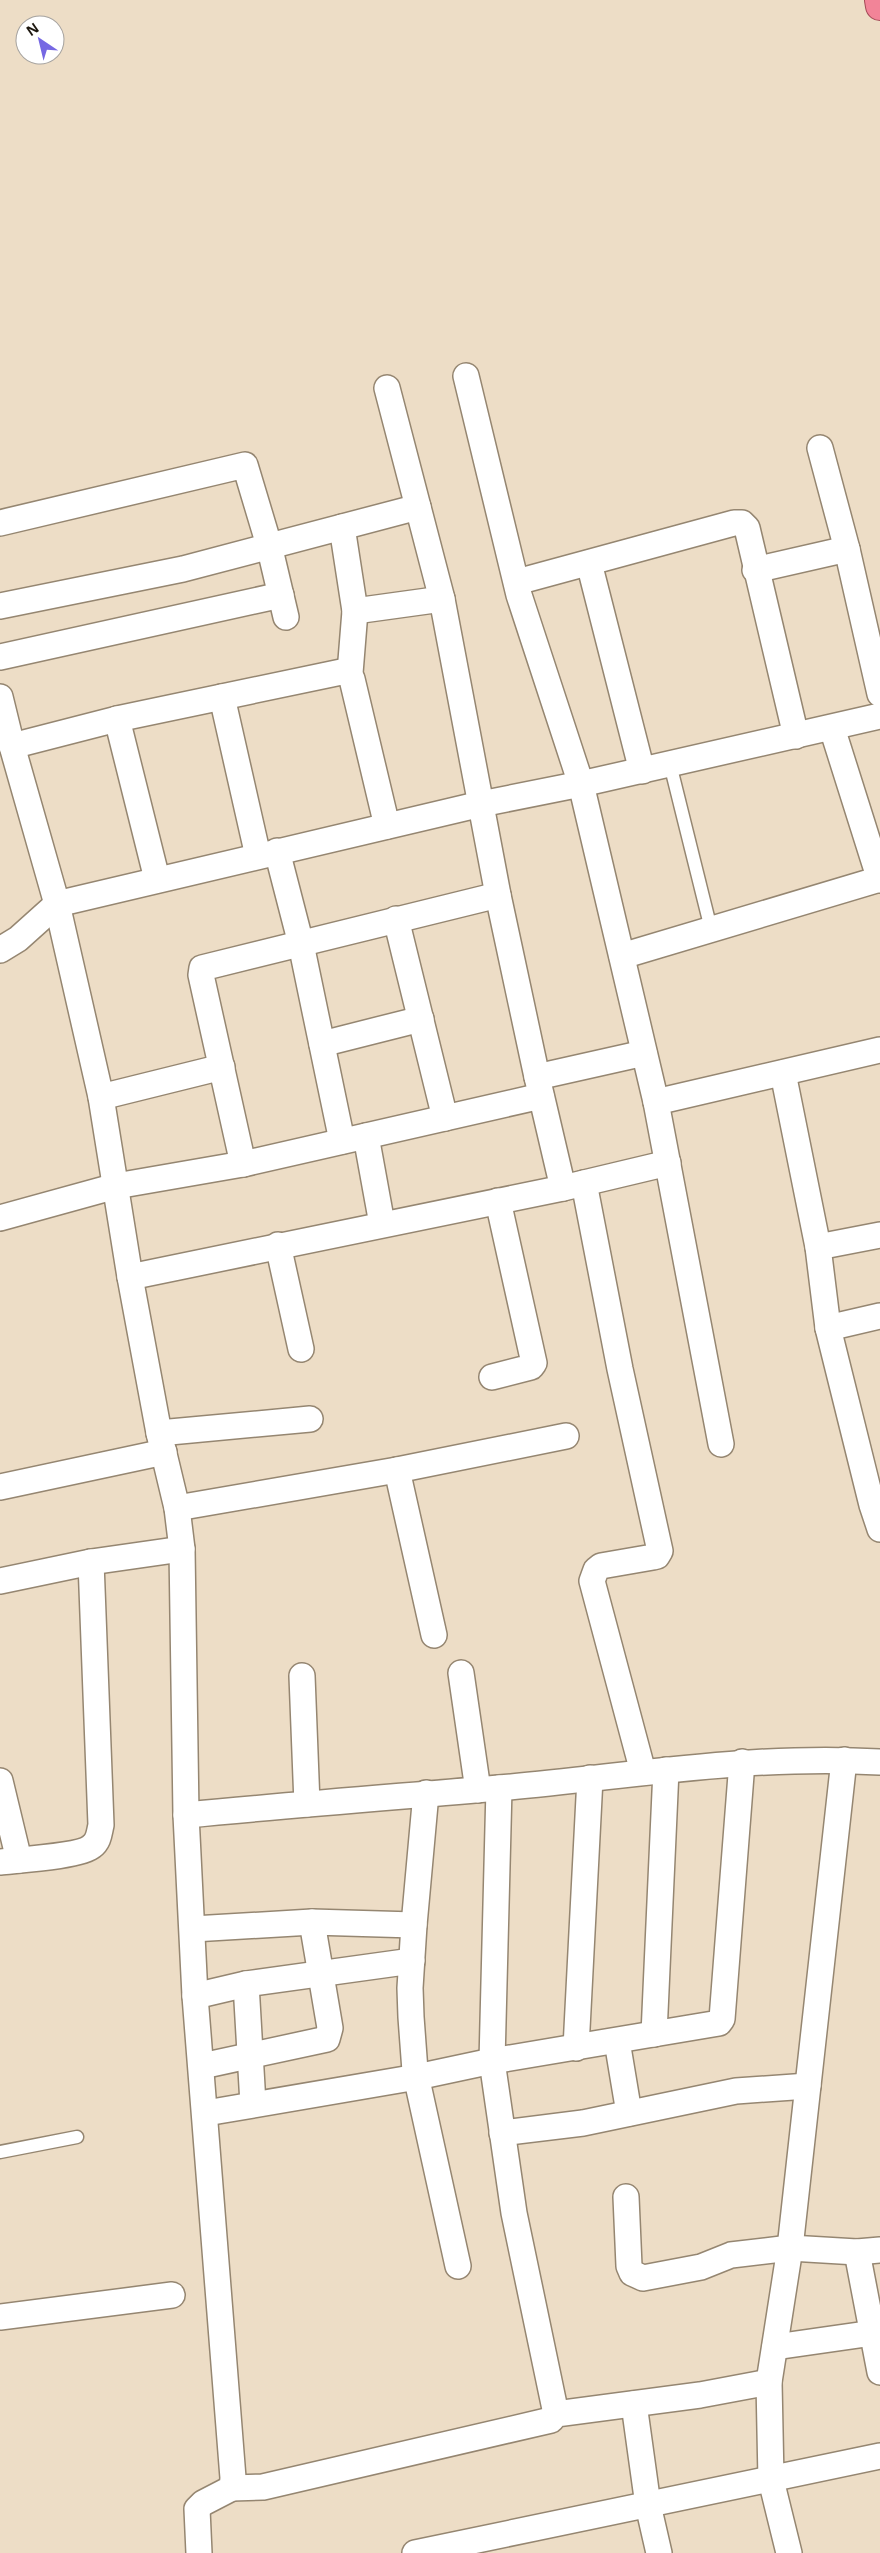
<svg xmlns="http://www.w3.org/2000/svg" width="880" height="2553" font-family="'Open Sans',sans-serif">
  <rect width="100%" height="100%" fill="#edddc6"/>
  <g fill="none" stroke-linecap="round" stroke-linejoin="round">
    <g stroke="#958671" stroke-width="15">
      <g id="service">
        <polyline points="670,764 711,929"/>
        <polyline points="0,2152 77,2137"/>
      </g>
    </g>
    <g stroke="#958671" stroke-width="28">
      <g id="minor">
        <polyline points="466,376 519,595 581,784 656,1102 721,1444"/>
        <polyline points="387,388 442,599 498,895 537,1077 563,1188"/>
        <polyline points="820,448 847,549 880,694"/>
        <polyline points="0,523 245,465 269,545 286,617"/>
        <polyline points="342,527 355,611 350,673"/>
        <polyline points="589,563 642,771"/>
        <polyline points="755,570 847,549"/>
        <polyline points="517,582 734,523 742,523 747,528 796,736"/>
        <polyline points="0,606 183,569 418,507"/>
        <polyline points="355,611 442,599"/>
        <polyline points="0,657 281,595"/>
        <polyline points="0,697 12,746 57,904 101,1097 130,1277 159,1433 177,1508 182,1549 186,1815 195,1996 233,2478 232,2488 203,2503 197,2509 199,2553"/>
        <polyline points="222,697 258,856"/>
        <polyline points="117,719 157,879"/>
        <polyline points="832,728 880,880"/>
        <polyline points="12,746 117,719 346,671 352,679 387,826"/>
        <polyline points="277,851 301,944 342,1141"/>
        <polyline points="396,919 445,1118"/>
        <polyline points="0,950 18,939 57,904 481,804 581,784 880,716"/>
        <polyline points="622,956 880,879"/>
        <polyline points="322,1044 421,1019"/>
        <polyline points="783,1073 818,1247 828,1328 872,1505 880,1529"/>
        <polyline points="537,1077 644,1053"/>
        <polyline points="101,1097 222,1067"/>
        <polyline points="656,1102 880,1050"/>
        <polyline points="366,1136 382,1224"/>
        <polyline points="243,1164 201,975 202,968 498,895"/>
        <polyline points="584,1183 620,1369 660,1551 657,1556 653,1557 601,1566 596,1570 592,1581 643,1772"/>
        <polyline points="0,1218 116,1186 243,1164 541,1096"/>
        <polyline points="278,1245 301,1349"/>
        <polyline points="818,1247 880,1235"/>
        <polyline points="130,1277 563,1188 668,1163"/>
        <polyline points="828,1328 880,1316"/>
        <polyline points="492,1377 531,1367 534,1363 498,1201"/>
        <polyline points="159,1433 310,1419"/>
        <polyline points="397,1470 434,1635"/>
        <polyline points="0,1487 164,1452"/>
        <polyline points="177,1508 397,1470 566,1436"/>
        <polyline points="0,1581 91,1562 182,1549"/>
        <polyline points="461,1673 478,1790"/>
        <polyline points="302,1676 307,1804"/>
        <polyline points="0,1781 19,1860"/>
        <polyline points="499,1788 492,2061 514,2213 556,2414"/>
        <polyline points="426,1793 414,1925 410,1988 411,2017 415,2071 458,2266"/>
        <path d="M186 1815C290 1805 394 1797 499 1788 626 1777 752 1754 880 1762"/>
        <path d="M0 1862C17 1860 82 1856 92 1846 99 1841 99 1833 101 1825L91 1562"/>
        <polyline points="193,1929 312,1922 414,1925"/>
        <polyline points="246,1984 253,2104"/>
        <polyline points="195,1996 246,1984 412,1961"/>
        <polyline points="654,2034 666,1770"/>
        <polyline points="617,2041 629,2113"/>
        <polyline points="576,2048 590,1778"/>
        <polyline points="202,2066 327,2039 330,2028 312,1922"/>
        <polyline points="206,2113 417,2077 492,2061 719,2023 722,2019 742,1762"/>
        <polyline points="502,2133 583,2123 736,2091 808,2086"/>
        <polyline points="626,2197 629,2266 632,2273 643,2278 701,2267 731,2255 790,2248 857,2252 880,2250"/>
        <polyline points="857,2252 880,2372"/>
        <polyline points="0,2317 172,2295"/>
        <polyline points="775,2347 873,2333"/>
        <polyline points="634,2404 648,2505 659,2553"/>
        <polyline points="232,2488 263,2487 551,2420 556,2414 700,2395 769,2382"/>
        <polyline points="415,2553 880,2456"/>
        <polyline points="789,2553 771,2480 769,2382 790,2248 844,1760"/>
      </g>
    </g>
    <g stroke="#a54a57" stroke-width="30">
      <polyline id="trunk" points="879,0 880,6"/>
    </g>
    <use href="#service" stroke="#fff" stroke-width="12"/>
    <use href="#minor" stroke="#fff" stroke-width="25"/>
    <use href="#trunk" stroke="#f28498" stroke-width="28"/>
  </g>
  <g transform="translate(40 40) rotate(325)"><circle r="24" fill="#ffffff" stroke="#a5a29f"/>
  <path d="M0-4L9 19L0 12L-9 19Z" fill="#7668e3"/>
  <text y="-8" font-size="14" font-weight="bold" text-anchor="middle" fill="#1d170f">N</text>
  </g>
</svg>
